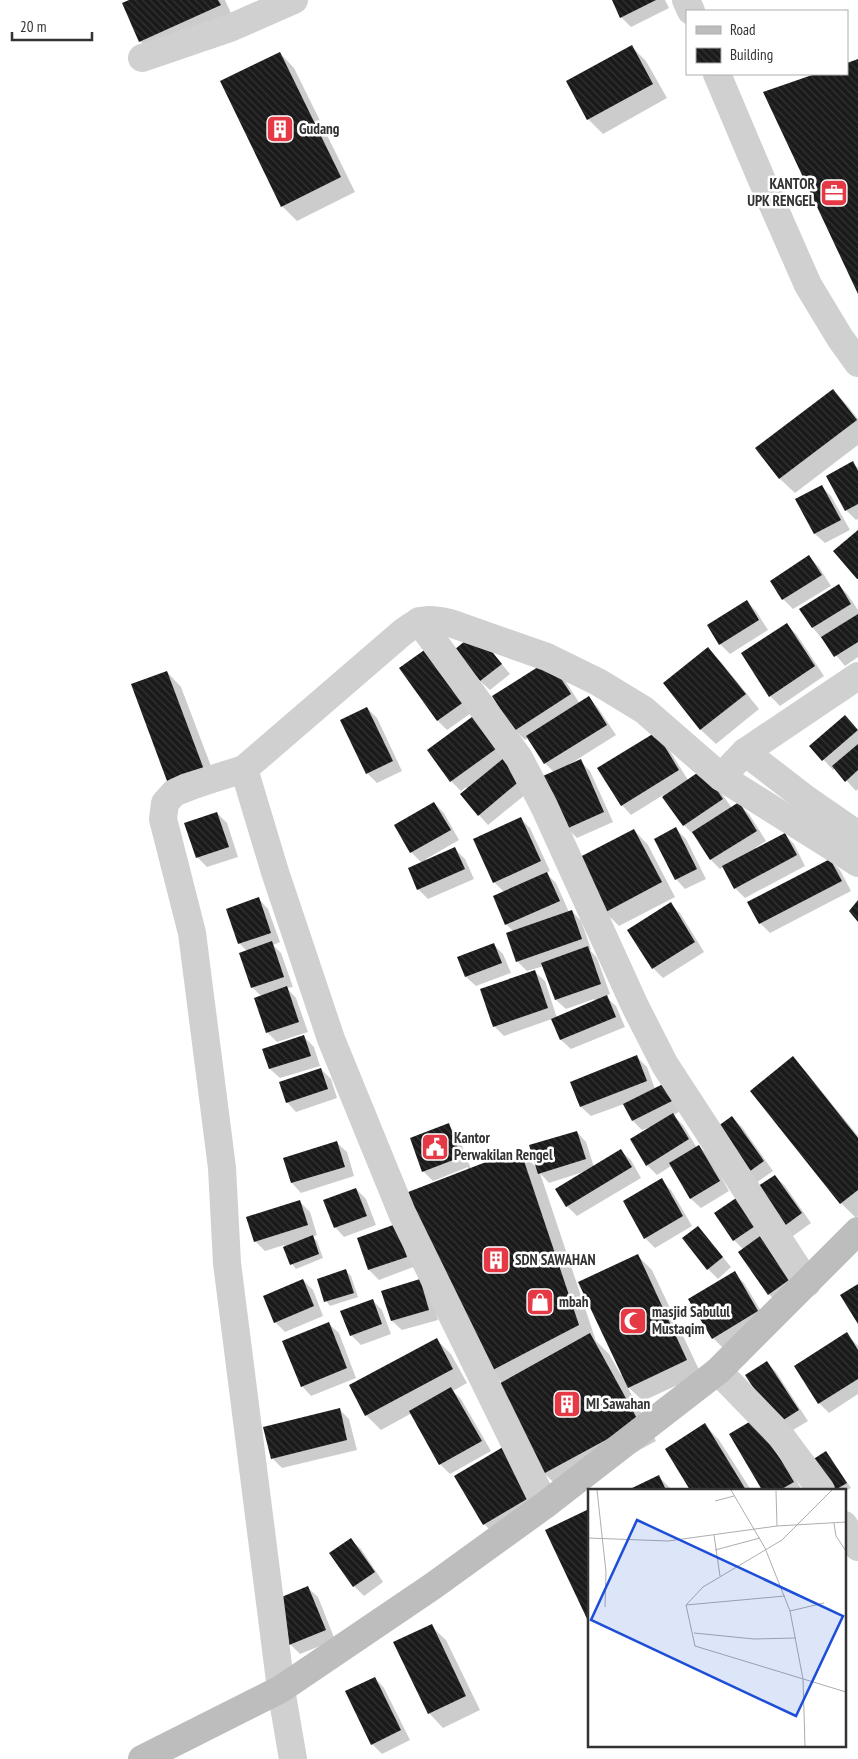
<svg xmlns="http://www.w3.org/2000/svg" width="858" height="1759" font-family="'PT Sans Narrow',sans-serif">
  <defs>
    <pattern id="building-back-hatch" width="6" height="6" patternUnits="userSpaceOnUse" patternTransform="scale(1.25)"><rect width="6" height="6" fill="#1a1a1a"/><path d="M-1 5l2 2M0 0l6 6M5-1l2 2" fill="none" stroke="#333"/></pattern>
  </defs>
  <rect width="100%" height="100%" fill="#fff"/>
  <g fill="#0003">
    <polygon points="132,0 225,0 234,20 155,55 140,41"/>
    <polygon points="613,0 665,0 669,8 631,27 621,17"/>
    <polygon points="631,46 646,61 667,98 603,134 588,119"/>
    <polygon points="280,53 294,68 355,192 297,221 282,206"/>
    <polygon points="833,390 847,405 858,419 858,445 795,493 780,479 757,448"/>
    <polygon points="853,463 858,468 858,519 856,520 846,510"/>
    <polygon points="821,486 831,496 850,530 825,543 815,534 797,500"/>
    <polygon points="809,557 819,567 831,586 793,609 783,599 772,581"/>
    <polygon points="839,585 848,595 858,610 858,657 845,666 813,628"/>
    <polygon points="746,601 756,611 768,630 730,654 720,644"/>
    <polygon points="787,625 797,635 824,676 780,706 770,696"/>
    <polygon points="485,644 510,674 490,690 480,681"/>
    <polygon points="708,649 722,663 759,709 716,744 701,730 664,683"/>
    <polygon points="401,669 477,709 447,730 438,721"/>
    <polygon points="559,671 580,704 589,698 598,708 616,735 570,764 571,765 580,761 590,771 613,822 577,838 567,828 554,772 545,763 529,737 525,740 515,730"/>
    <polygon points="167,672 181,687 220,790 186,803"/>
    <polygon points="367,708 377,718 402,771 377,783 367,773 342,721"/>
    <polygon points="476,715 537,785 488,825 479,815 466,787 461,791 451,781 429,750"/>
    <polygon points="845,717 858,731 858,789 856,791 835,768 833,770 811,746"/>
    <polygon points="665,743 688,780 712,780 732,808 739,804 749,814 766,841 755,848 756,849 784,834 794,844 805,866 745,898 735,888 724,867 720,869 711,860 695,834 694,835 684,825 663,795 631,815 622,805"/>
    <polygon points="434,803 444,813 459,840 426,859 427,861 455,849 465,859 474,879 428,899 418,889 422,863 411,852"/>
    <polygon points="217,813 227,823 238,857 207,867 198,858 186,824"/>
    <polygon points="521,819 530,828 550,871 546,873 556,883 569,912 572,911 581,921 591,949 590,950 597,958 610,994 605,996 616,1006 625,1027 571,1049 561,1040 552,1019 504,1036 494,1026 535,972 545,981 557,1018 595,1001 594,999 566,1009 556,1000 544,966 527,971 518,962 508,934 514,932 506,924 504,892 494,882"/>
    <polygon points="676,829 686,839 706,879 685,889 676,879"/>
    <polygon points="634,830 648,845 675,897 619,926 605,912"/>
    <polygon points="830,860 840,870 851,891 770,933 760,923"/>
    <polygon points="259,899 268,909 280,942 273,945 281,953 293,987 287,988 296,998 308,1032 277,1042 267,1032 262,997 252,987 247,951 239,943"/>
    <polygon points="670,904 680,913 704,952 663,978 653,968"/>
    <polygon points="493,944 503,954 511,973 476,986 466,977 459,958"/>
    <polygon points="304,1037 314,1047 320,1066 280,1078 270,1069"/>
    <polygon points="637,1057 647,1067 655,1089 664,1084 683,1110 673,1115 683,1125 697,1148 699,1146 709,1156 729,1191 701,1208 691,1199 671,1166 657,1175 647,1165 650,1128 650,1127 642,1130 633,1121 624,1104 591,1116 581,1107 572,1082"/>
    <polygon points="793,1058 807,1073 858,1136 858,1216 856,1218 841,1203 752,1091"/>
    <polygon points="321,1069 331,1079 337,1098 296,1112 287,1102"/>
    <polygon points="732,1117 742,1127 773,1171 756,1183 747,1173"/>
    <polygon points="448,1125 458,1135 471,1169 519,1150 538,1169 577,1132 586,1142 594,1167 621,1151 631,1160 641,1178 577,1216 567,1206 557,1189 583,1172 549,1183 540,1173 596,1341 609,1354 621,1375 623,1374 638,1256 652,1270 701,1374 643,1401 627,1386 656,1441 563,1492 544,1473 502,1383 490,1371 468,1167 433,1181 423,1171"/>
    <polygon points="337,1143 347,1152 354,1176 301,1193 292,1183"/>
    <polygon points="775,1176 785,1186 811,1223 793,1236 784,1226"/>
    <polygon points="661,1180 671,1190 692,1226 655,1248 645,1238"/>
    <polygon points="356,1189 366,1199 376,1225 344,1237 335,1227"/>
    <polygon points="742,1196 802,1288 778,1304 769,1294 743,1249 734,1240"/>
    <polygon points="300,1202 310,1212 317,1235 312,1237 317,1241 323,1258 296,1269 292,1264 284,1245 265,1251 255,1241"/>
    <polygon points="396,1226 416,1266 379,1280 369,1270 358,1239"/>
    <polygon points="698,1227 731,1267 718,1279 708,1269"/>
    <polygon points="346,1271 351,1276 358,1297 330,1306 326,1301"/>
    <polygon points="734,1273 744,1283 767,1321 723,1348 713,1338"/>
    <polygon points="303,1280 313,1290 323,1316 285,1332 275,1322"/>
    <polygon points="420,1280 429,1290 438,1320 402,1330 392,1321"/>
    <polygon points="372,1300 382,1310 391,1334 361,1345 351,1335"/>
    <polygon points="329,1324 339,1333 356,1378 311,1396 302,1386"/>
    <polygon points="847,1334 858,1346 858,1394 829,1413 819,1403"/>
    <polygon points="437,1340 451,1354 467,1383 453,1391 461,1399 491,1451 450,1474 440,1464 412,1413 381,1430 366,1415"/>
    <polygon points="767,1363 776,1372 808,1421 788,1433"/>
    <polygon points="339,1409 349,1419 357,1450 282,1468 272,1458"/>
    <polygon points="705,1425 719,1440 751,1490 692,1490 666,1449"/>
    <polygon points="766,1429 802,1490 763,1490 730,1434"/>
    <polygon points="503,1449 546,1511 499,1539 484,1524"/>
    <polygon points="826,1452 851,1488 844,1492 844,1490 832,1490"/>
    <polygon points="659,1477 672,1490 631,1490"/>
    <polygon points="589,1510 589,1620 546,1531"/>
    <polygon points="351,1540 361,1549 383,1582 364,1596 354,1586"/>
    <polygon points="308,1588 318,1597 335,1640 300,1654 290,1644"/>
    <polygon points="431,1626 446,1640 480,1710 443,1728 429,1713"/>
    <polygon points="375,1678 384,1688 410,1740 382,1754 372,1744 346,1692"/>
  </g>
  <g fill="url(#building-back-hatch)">
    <polygon points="129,0 218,0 221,5 139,42 122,3"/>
    <polygon points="612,0 656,0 620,18"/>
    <polygon points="632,45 653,84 587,120 566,81"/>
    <polygon points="280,52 341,177 281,207 220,81"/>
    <polygon points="858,59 858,294 763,92 815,74 847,74 847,63"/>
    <polygon points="833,389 857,420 779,479 755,448"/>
    <polygon points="853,461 858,471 858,504 845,511 826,476"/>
    <polygon points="822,485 841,520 814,534 795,499"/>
    <polygon points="858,530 858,579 857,579 833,551"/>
    <polygon points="809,555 822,575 782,600 770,581"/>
    <polygon points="839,584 851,604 812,628 799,609"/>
    <polygon points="747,600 759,620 719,645 707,625"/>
    <polygon points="858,614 858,642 834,657 821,637"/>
    <polygon points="787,623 815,666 769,697 741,653"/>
    <polygon points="476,632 502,664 480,681 454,650"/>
    <polygon points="430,646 468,699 437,721 399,668"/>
    <polygon points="708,647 746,694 700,730 663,683"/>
    <polygon points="549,660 571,694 514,731 492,696"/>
    <polygon points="167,671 206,775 170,789 131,684"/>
    <polygon points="589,696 607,725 544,764 526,736"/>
    <polygon points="367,707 393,761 366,774 340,720"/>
    <polygon points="476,714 500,746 450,782 427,750"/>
    <polygon points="845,715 858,730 822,761 809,746"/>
    <polygon points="656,732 679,770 621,806 597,768"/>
    <polygon points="858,744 858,770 845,782 832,766"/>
    <polygon points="510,753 528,774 478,816 460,794"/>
    <polygon points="581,759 604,812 566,829 543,776"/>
    <polygon points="703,769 723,799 683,826 662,797"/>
    <polygon points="434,802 451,830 410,853 394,825"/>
    <polygon points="739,802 757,831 710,860 692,832"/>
    <polygon points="217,812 229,847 196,858 184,823"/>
    <polygon points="521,817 541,861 493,883 473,839"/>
    <polygon points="676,827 697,869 675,880 654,839"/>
    <polygon points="634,829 662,882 604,913 576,859"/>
    <polygon points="785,833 797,855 734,889 722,866"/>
    <polygon points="455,847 465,869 417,890 408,868"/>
    <polygon points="830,859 842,881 759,924 747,902"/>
    <polygon points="547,872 560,901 505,925 493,896"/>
    <polygon points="259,897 271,933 238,944 226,909"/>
    <polygon points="858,900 858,922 849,911"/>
    <polygon points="671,902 695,942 652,969 627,930"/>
    <polygon points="572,910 582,939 516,962 506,933"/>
    <polygon points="272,941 284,977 251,988 239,953"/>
    <polygon points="494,943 502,963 465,977 457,957"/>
    <polygon points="588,946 601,984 555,1000 541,963"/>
    <polygon points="535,970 548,1008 493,1027 480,989"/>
    <polygon points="287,986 299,1022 266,1033 254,998"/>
    <polygon points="607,995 616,1017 560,1040 551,1019"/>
    <polygon points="304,1035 311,1056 269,1069 262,1049"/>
    <polygon points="637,1055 647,1081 580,1107 570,1082"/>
    <polygon points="793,1056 858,1138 858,1190 840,1204 750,1091"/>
    <polygon points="321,1068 328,1089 286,1103 279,1082"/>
    <polygon points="665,1083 674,1100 632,1121 623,1104"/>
    <polygon points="673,1113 689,1139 646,1166 630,1139"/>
    <polygon points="732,1116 764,1161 746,1174 714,1129"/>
    <polygon points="449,1123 461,1157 422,1172 410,1138"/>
    <polygon points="577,1131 586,1159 538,1174 529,1145"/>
    <polygon points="337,1141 345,1167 291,1183 283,1158"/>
    <polygon points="699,1145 720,1181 690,1199 669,1163"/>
    <polygon points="520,1149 579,1325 489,1372 403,1194"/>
    <polygon points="621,1149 632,1167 566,1207 555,1189"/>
    <polygon points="775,1175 802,1213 783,1227 755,1188"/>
    <polygon points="662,1178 683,1216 644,1239 623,1201"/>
    <polygon points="356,1188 367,1216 334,1228 323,1200"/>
    <polygon points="742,1194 761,1222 733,1241 714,1213"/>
    <polygon points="300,1200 308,1225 254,1242 246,1217"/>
    <polygon points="396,1224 407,1257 368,1270 357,1238"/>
    <polygon points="698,1226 723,1257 707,1270 682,1238"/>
    <polygon points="763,1234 793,1277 768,1295 738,1252"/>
    <polygon points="313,1235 319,1254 290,1265 283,1247"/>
    <polygon points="638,1254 687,1360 628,1388 578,1282"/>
    <polygon points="346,1269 354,1293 324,1302 317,1279"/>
    <polygon points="735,1271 758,1311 712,1339 688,1299"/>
    <polygon points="303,1279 314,1306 274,1323 263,1296"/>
    <polygon points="420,1279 429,1310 391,1321 381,1291"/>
    <polygon points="858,1284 858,1324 840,1295"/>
    <polygon points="373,1299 382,1324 350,1336 340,1311"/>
    <polygon points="329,1322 347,1368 301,1387 282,1341"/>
    <polygon points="847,1332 858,1350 858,1379 818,1404 794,1366"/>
    <polygon points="590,1333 639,1422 543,1474 495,1386"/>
    <polygon points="437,1338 453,1369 365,1416 349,1385"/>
    <polygon points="767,1361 799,1410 777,1424 745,1375"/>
    <polygon points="451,1387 482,1441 439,1465 409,1411"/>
    <polygon points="340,1408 347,1440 271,1459 263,1427"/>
    <polygon points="756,1418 794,1482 780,1490 762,1490 729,1434"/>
    <polygon points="705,1423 746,1490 690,1490 665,1449"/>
    <polygon points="503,1447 532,1496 483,1525 454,1476"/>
    <polygon points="826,1451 847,1483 835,1490 831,1490 812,1460"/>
    <polygon points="659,1475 666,1490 628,1490"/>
    <polygon points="589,1509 589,1623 545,1530"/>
    <polygon points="351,1538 375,1572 353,1587 329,1553"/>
    <polygon points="308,1586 326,1630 289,1645 272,1601"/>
    <polygon points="432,1624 466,1696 428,1714 393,1642"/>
    <polygon points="375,1677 401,1730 371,1745 345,1691"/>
  </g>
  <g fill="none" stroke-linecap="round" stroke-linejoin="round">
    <g stroke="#d0d0d0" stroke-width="28">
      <polyline points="686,0 691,11"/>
      <polyline points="142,58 230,28 294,0"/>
      <polyline points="717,74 761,178 808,285 840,338 858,363"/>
      <polyline points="419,621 519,758 544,806 635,1006 665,1065 807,1283"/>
      <polyline points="745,752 806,799 858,835"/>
      <polyline points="244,769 275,872 331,1039 402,1213 545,1505"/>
      <polyline points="721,777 745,752 858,676"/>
      <polyline points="718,1371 780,1435 821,1490"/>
      <polyline points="844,1525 858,1547"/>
      <path d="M293 1759 281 1689 227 1263 222 1168 192 933 163 819 165 803 174 793 187 787 244 769 403 632C422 618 427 618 450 623L547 657 598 682 644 710 721 777 858 863"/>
    </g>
    <polyline stroke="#bdbdbd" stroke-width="28" points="142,1759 281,1689 433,1586 545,1505 718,1371 858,1231"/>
  </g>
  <defs>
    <g id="building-square" transform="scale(1.4375)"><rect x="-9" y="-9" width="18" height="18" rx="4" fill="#e63946" stroke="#fff"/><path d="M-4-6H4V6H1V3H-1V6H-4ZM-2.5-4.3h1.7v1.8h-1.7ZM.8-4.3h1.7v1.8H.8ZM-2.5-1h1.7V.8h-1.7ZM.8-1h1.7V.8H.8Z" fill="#fff"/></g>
    <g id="office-square" transform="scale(1.4375)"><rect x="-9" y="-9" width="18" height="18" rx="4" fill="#e63946" stroke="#fff"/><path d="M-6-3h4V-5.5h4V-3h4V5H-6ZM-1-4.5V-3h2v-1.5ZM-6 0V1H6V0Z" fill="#fff"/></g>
    <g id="civic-square" transform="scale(1.4375)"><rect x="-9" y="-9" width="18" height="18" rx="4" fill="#e63946" stroke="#fff"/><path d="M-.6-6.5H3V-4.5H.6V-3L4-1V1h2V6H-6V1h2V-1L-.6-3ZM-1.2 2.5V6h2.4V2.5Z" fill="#fff"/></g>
    <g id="shop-square" transform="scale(1.4375)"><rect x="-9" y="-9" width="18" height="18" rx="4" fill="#e63946" stroke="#fff"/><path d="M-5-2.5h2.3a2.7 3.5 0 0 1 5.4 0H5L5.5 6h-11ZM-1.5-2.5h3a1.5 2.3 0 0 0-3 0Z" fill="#fff"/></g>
    <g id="mosque-square" transform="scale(1.4375)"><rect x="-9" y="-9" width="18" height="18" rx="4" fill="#e63946" stroke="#fff"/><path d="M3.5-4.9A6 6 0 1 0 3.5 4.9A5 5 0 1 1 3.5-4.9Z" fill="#fff"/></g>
  </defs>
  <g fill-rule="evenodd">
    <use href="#building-square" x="280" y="129"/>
    <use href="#office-square" x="834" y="193"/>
    <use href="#civic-square" x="435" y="1147"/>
    <use href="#building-square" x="496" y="1260"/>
    <use href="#shop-square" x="540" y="1302"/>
    <use href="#mosque-square" x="633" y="1321"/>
    <use href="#building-square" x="567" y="1404"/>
  </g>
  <g text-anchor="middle" stroke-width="5" stroke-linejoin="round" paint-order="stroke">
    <g font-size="15" font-weight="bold" fill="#333" stroke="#fff" text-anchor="start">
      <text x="299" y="134">Gudang</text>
      <text x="815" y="189" text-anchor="end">KANTOR<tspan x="815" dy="17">UPK RENGEL</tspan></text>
      <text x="454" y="1143">Kantor<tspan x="454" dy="17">Perwakilan Rengel</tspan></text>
      <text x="515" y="1265">SDN SAWAHAN</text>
      <text x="559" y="1307">mbah</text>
      <text x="652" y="1317">masjid Sabulul<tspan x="652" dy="17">Mustaqim</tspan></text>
      <text x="586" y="1409">MI Sawahan</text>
    </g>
  </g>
  <g transform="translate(588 1489)">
    <rect width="258" height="258" fill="#fff"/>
    <path fill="none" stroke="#adadad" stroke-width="1" d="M9 1 18 83 17 118M143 1 177 59 202 122 215 190 217 257M244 1 194 51 115 98 98 116 107 157 258 203M188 2 189 37M127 12 146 7M246 34 248 47 258 62M126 46 132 87M0 49 80 52 189 37 258 33M127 61 172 49M98 116 197 107M202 122 236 114M106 144 166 150 208 149"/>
    <path fill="#1d4ed8" fill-opacity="0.15" stroke="#1d4ed8" stroke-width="2.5" d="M49 31 255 127 208 227 3 131Z"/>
    <rect width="258" height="258" fill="none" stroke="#333" stroke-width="2.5"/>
  </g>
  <rect x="686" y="10" width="162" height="65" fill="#ffffff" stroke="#adadad"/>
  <rect x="696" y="26" width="25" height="8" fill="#bdbdbd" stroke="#adadad"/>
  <text x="730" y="35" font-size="15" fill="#333333">Road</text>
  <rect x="696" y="48" width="25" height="15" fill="url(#building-back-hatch)" stroke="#adadad"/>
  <text x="730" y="60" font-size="15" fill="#333333">Building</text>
  <path d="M12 32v8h80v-8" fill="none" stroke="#333333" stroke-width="2.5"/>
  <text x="20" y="32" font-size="15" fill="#333333" stroke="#ffffff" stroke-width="4" paint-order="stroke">20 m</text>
</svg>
